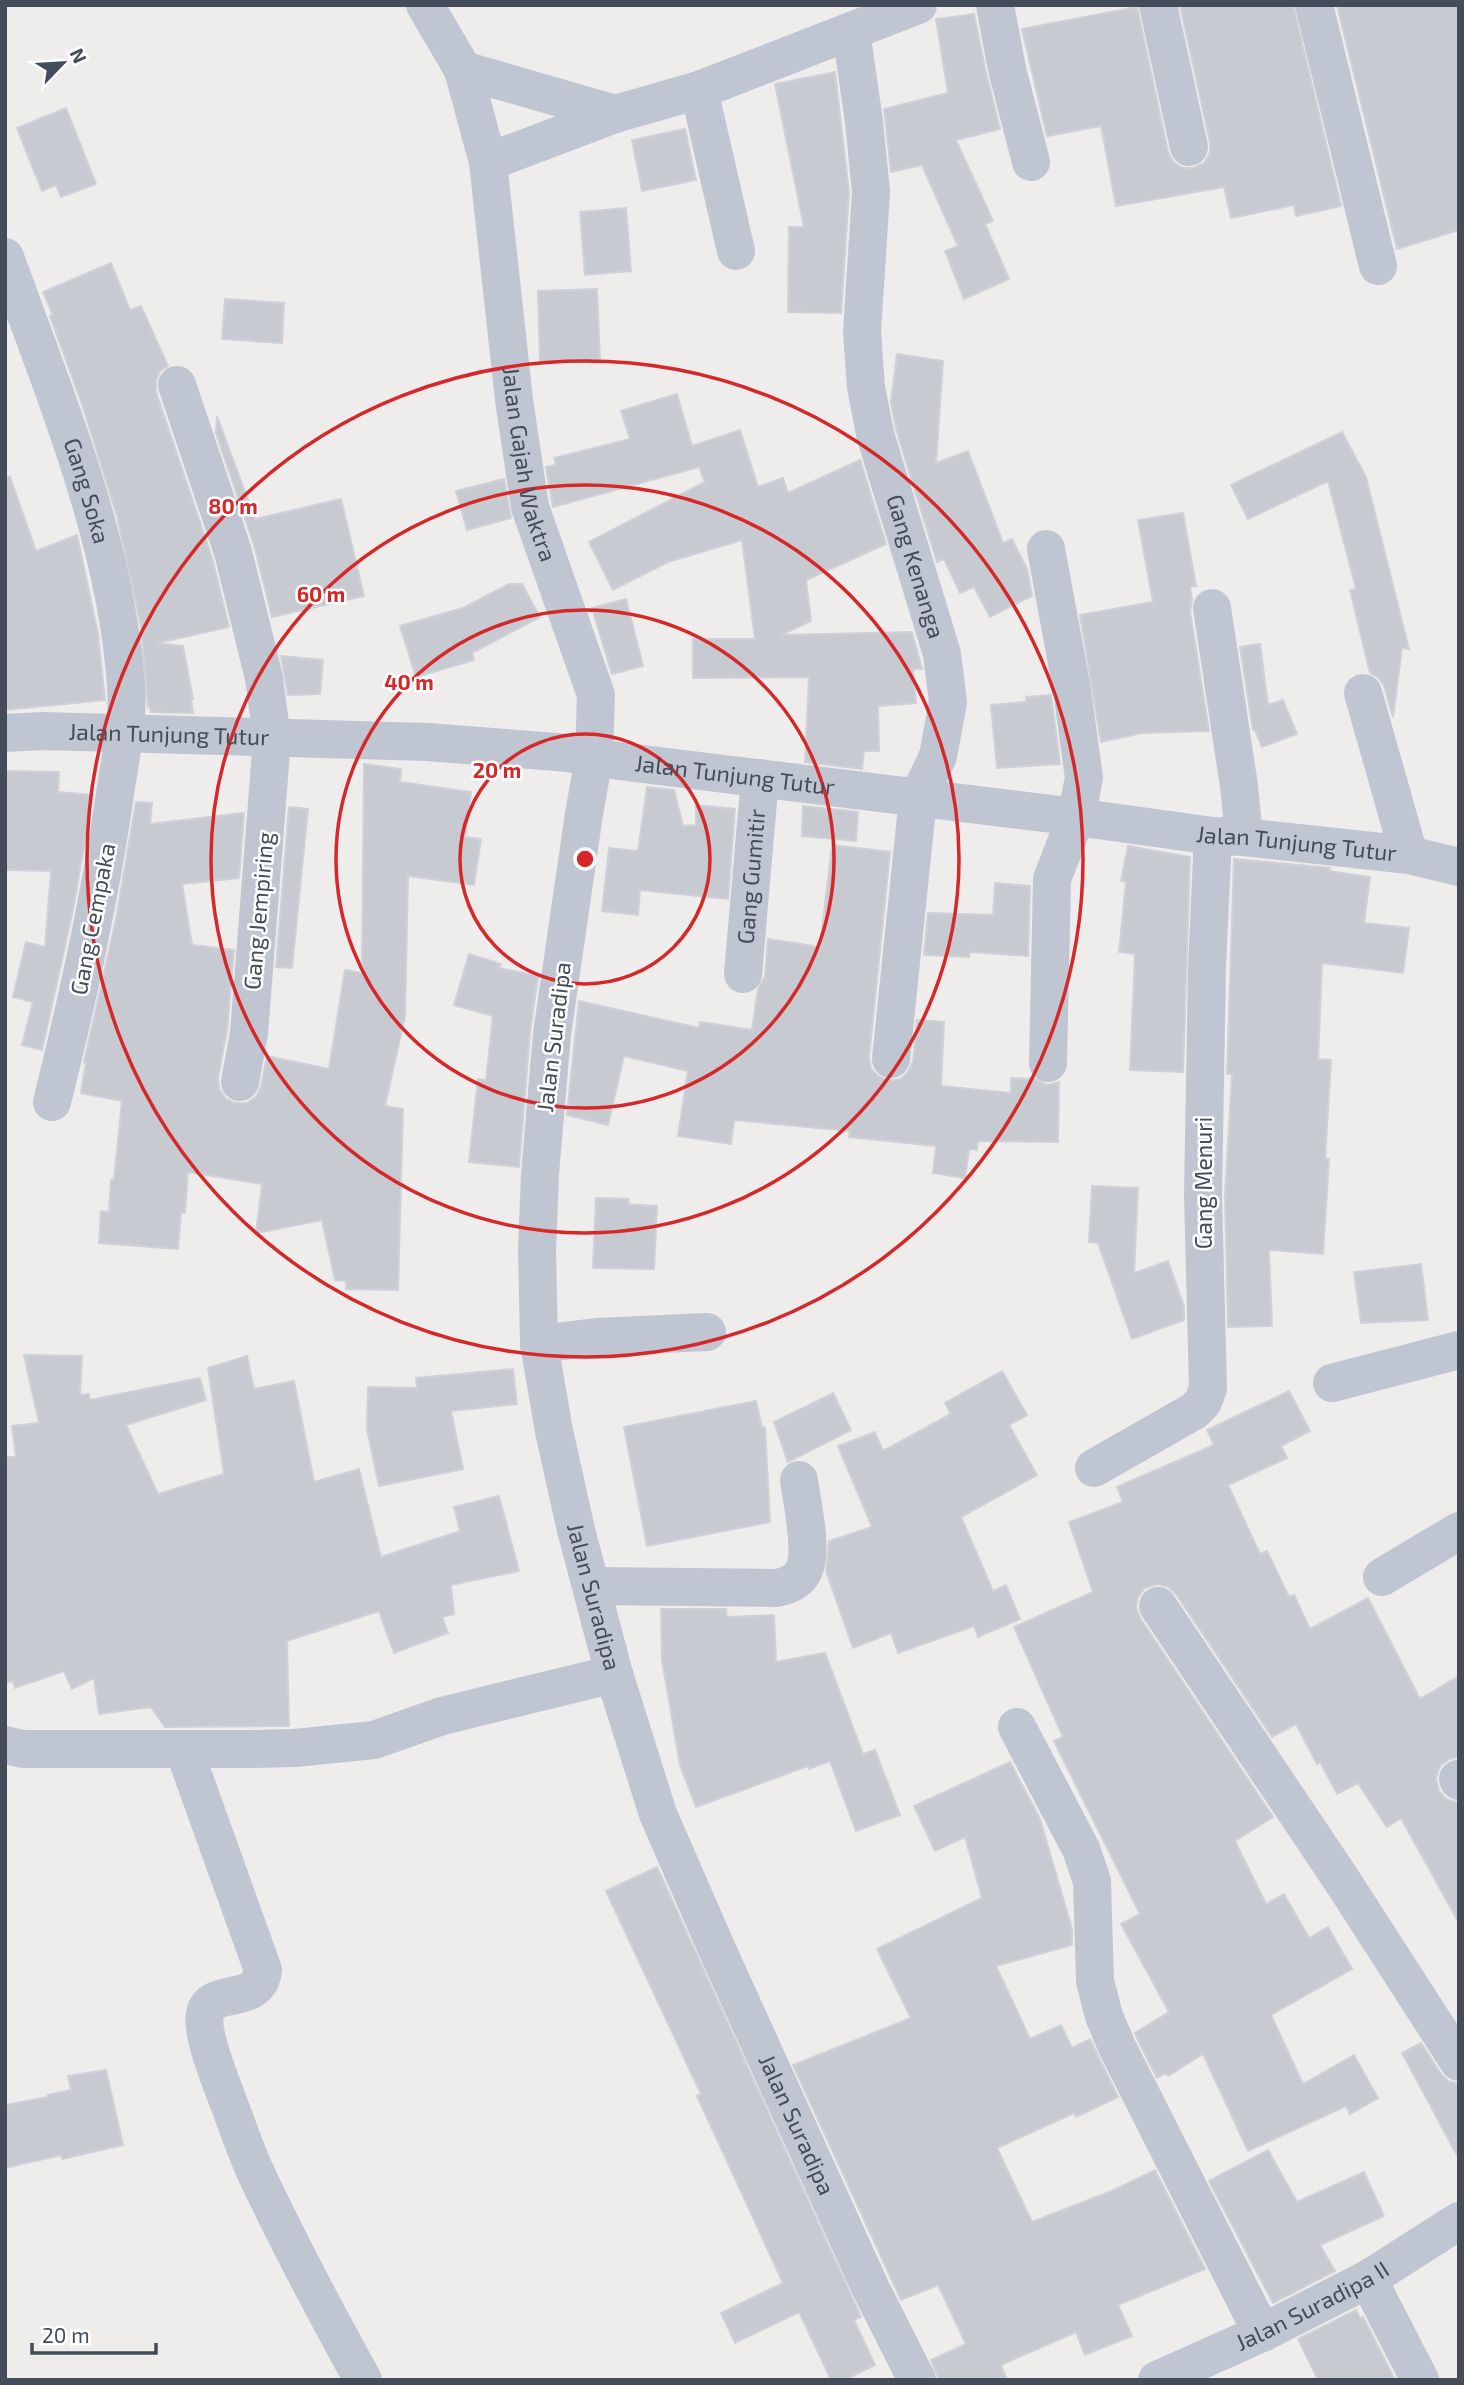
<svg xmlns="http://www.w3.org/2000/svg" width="1464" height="2385" font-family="'Exo 2',sans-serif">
  <rect width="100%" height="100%" fill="#efecec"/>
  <g fill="#c8cad2" stroke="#d0d1d8" stroke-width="2">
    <polygon points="1180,5 1293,5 1341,206 1296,216 1294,205 1231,218 1224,187 1116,206 1101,126 1047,136 1022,29 1137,7 1168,152 1173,162 1183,168 1194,168 1204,163 1210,153 1210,142"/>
    <polygon points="1337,5 1459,5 1459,230 1397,249"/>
    <polygon points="974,14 986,73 1000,129 956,140 993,221 985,224 1009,279 964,299 945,251 958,246 922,165 891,172 884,109 948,93 936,19"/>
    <polygon points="835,72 849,192 841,313 788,312 789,227 804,227 775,84"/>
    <polygon points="66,108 96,184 61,197 56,185 42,191 17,128"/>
    <polygon points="685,129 696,180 642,191 632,140"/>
    <polygon points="626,208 631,271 585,275 580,212"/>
    <polygon points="111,263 130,310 141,306 168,366 160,371 156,380 156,392 212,558 229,627 157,643 183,646 193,699 191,699 193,713 151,712 150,706 148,707 141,626 117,516 83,407 50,316 53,315 43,292"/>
    <polygon points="597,289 600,360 540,362 538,291"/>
    <polygon points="225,299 284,303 282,343 222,339"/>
    <polygon points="897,354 943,361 936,463 968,451 1003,543 1012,539 1027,569 1032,596 990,617 974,587 960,593 944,559 937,562 896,429 891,402"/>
    <polygon points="677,394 692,446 740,430 758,487 783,478 788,493 860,460 886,544 806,580 811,621 781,635 912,632 922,669 913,669 916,703 878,706 879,751 864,751 862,769 805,762 809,677 693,678 693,639 755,639 742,540 668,562 613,590 589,542 705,482 699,467 553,507 546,467 556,465 554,458 630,439 621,411"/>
    <polygon points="217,416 255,519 341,499 364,596 272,617 254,545 216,433"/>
    <polygon points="1342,432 1366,477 1409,649 1402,648 1393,717 1384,686 1379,678 1370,673 1350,590 1356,589 1328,481 1248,519 1231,485"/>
    <polygon points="10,477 36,551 77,535 98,634 105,700 5,710 5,478"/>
    <polygon points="504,479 511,518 467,530 456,491"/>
    <polygon points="1183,513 1196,586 1190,587 1192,600 1190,611 1209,731 1142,733 1101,742 1080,615 1153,602 1138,520"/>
    <polygon points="509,584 522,584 540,617 472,653 474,660 416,677 400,626 463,608"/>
    <polygon points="626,599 643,666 612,674 592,608"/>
    <polygon points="1260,644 1268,705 1283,700 1297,734 1262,747 1255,730 1253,730 1240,647"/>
    <polygon points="281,656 323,660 320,694 288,695"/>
    <polygon points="1051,695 1060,764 997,768 991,705 1026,702 1026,697"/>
    <polygon points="364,764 401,769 400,782 471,792 465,837 481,839 474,885 408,876 405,1016 385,1106 403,1109 398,1290 346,1289 346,1281 335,1280 322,1220 256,1233 262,1184 188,1172 185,1213 181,1213 178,1249 99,1243 101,1211 109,1212 111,1180 114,1180 122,1101 81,1093 86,1062 84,1062 116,919 136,802 152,803 150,824 244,813 239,878 182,884 192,945 234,950 227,1030 218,1078 219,1089 226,1099 235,1103 247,1103 256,1097 261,1087 267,1056 329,1069 345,970 362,973"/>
    <polygon points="5,771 59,772 58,792 93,795 73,910 42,1050 22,1045 33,1002 13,997 26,942 45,947 51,871 5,870"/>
    <polygon points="647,787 674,790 683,826 696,825 696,805 735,809 728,899 640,890 638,915 602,911 609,848 638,851"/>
    <polygon points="803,806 858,812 856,841 802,836"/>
    <polygon points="289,807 308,809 292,968 276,967"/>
    <polygon points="832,845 890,852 869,1057 871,1069 878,1076 888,1081 901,1079 908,1072 913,1062 917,1020 944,1022 941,1086 1011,1093 1011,1078 1034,1079 1047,1085 1059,1082 1058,1142 978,1141 977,1150 969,1149 965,1178 933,1173 936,1146 849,1137 850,1131 734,1120 731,1144 678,1136 688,1071 624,1056 608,1125 567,1115 579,1001 699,1028 700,1022 752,1030 758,989 765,976 768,939 820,947"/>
    <polygon points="1128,846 1190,857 1183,1072 1130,1070 1135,954 1119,952 1126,882 1121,881"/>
    <polygon points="1234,859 1330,868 1329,871 1370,877 1364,923 1409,928 1403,973 1322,963 1318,1059 1331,1060 1325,1159 1329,1159 1323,1254 1269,1250 1272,1326 1228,1327 1225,1195 1232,1074 1227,1074"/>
    <polygon points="995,883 1030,886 1028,956 970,952 969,957 924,955 928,913 993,915"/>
    <polygon points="469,954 501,964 499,968 538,976 530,1032 519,1167 469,1162 478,1079 486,1080 493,1016 454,1005"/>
    <polygon points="1092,1186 1138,1188 1134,1273 1168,1261 1184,1307 1184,1320 1132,1339 1098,1243 1089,1242"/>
    <polygon points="596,1198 629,1199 628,1204 657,1206 654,1269 593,1268"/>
    <polygon points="1421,1264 1428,1320 1361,1323 1354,1272"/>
    <polygon points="24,1355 82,1356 80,1395 89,1394 90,1400 200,1378 206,1400 126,1425 158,1494 224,1474 208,1368 247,1356 254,1389 294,1381 314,1482 359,1469 381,1557 460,1531 454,1507 499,1496 519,1571 451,1585 454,1614 442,1617 448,1633 394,1653 379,1611 287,1641 289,1726 165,1727 151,1707 99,1714 94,1678 72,1689 64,1671 15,1688 13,1681 5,1683 5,1457 16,1457 12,1426 39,1423"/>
    <polygon points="513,1369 517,1404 451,1411 463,1469 379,1486 367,1429 368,1387 417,1388 416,1378"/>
    <polygon points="1002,1371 1027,1415 1009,1425 1037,1475 961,1517 993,1591 1006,1585 1020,1619 978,1637 974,1626 898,1653 891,1633 853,1648 826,1571 829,1541 872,1527 838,1446 875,1432 883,1451 951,1414 945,1403"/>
    <polygon points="1289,1391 1310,1431 1281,1446 1287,1458 1228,1485 1260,1554 1267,1551 1289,1597 1294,1595 1310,1629 1368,1598 1420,1699 1459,1676 1459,1757 1449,1759 1440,1766 1436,1778 1439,1791 1446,1799 1459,1803 1459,1923 1401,1818 1387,1827 1358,1783 1337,1794 1320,1762 1317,1764 1296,1724 1272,1737 1176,1594 1168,1587 1157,1584 1145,1588 1138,1597 1136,1607 1140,1618 1273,1817 1235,1841 1266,1904 1284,1894 1309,1938 1328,1927 1352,1969 1271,2015 1303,2084 1354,2055 1378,2098 1350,2114 1346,2106 1248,2151 1203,2054 1168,2076 1166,2073 1157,2078 1137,2038 1135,2033 1169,2012 1121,1924 1140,1914 1054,1741 1063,1737 1014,1627 1093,1592 1069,1522 1123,1502 1117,1487 1214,1445 1207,1430"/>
    <polygon points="833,1393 851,1430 788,1462 774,1422"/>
    <polygon points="756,1401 762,1428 765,1427 770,1522 647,1546 624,1427"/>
    <polygon points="661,1609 726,1609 727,1617 774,1615 776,1662 825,1653 863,1754 875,1750 900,1815 856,1831 830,1761 809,1769 808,1766 696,1807 680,1765 662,1660"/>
    <polygon points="1010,1762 1040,1819 1072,1929 1072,1945 996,1966 1030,2039 1061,2025 1072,2048 1090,2039 1118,2097 1076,2117 1074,2113 997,2148 1032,2222 1114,2190 1155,2170 1205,2269 1118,2305 1132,2336 1085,2355 1076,2332 1001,2365 1007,2380 939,2380 931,2360 966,2344 938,2285 901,2300 793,2065 911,2018 877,1949 982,1898 965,1837 935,1851 914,1806"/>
    <polygon points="657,1867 861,2317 854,2320 875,2365 845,2380 831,2380 799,2312 735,2343 721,2313 783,2283 697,2096 701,2094 606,1891"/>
    <polygon points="1421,2043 1441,2074 1448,2081 1459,2084 1459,2159 1402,2053"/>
    <polygon points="106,2070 123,2145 62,2159 61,2155 5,2168 5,2105 48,2097 48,2095 71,2090 68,2076"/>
    <polygon points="1268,2150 1297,2202 1364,2172 1384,2216 1320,2245 1335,2271 1273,2303 1209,2181"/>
    <polygon points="1356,2310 1360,2318 1363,2317 1395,2380 1318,2380 1298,2339"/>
  </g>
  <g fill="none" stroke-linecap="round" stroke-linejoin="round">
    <g stroke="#bfc6d2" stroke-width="38">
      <path id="s1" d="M425 5 463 70 488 162 514 400 530 507 596 695 594 758 584 814 552 1034 540 1174 537 1250 539 1344 554 1431 576 1530 614 1674 658 1814 716 1947 871 2289 917 2380"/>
      <polyline points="995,5 1007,69 1031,162"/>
      <polyline points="1158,5 1189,147"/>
      <polyline points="1314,5 1378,266"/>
      <path id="s2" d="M851 31 864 122 871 192 862 332 866 387 875 434 942 654 948 702 938 756 918 798 891 1059"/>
      <polyline points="463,70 615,114"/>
      <polyline points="699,90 736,251"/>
      <polyline points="488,162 615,114 699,90 918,5"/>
      <path id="s3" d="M5 257C54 394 116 539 126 685 129 723 119 763 114 801 99 902 77 1002 52 1102"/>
      <polyline points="177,385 233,552 264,678 272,739 249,1033 240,1082"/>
      <polyline points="1046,549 1072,690 1084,778 1076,817 1052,879 1048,1063"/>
      <polyline points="1212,608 1239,786 1244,837"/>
      <polyline points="1363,693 1409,855"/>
      <path id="s4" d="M5 733 43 731 427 742 569 753 594 758 1076 817 1213 836 1244 837 1409 855 1459 867"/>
      <path id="s5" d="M743 974 760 778"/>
      <polyline points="539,1344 596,1337 707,1332"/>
      <polyline points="1332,1383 1459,1350"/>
      <polyline points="1094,1468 1194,1411 1203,1402 1208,1388 1203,1195 1207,967 1213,836"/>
      <polyline points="1382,1577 1459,1531"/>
      <path d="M592 1586 776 1588C787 1586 799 1581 804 1570 813 1549 802 1503 799 1480"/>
      <polyline points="1158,1606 1341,1879 1459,2062"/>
      <polyline points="1017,1727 1081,1849 1092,1881 1095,1981 1104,2016 1117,2047 1262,2333"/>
      <polyline points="5,1745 23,1749 251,1749 295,1748 374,1740 442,1716 614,1674"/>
      <path d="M184 1750 263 1970C259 2007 210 1986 205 2014 201 2033 219 2077 226 2096 236 2121 244 2147 255 2171 288 2242 325 2311 363 2380"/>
      <polyline points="1458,1779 1459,1781"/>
      <polyline points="1368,2279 1420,2380"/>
      <path id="s6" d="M1157 2380 1262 2333 1368 2279 1459 2221"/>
    </g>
  </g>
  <g fill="none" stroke="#d62828" stroke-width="3.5">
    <circle cx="585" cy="859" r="125"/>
    <circle cx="585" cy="859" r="249"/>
    <circle cx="585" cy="859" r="374"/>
    <circle cx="585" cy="859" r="498"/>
  </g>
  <g text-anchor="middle" stroke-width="5" stroke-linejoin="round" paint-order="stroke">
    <g font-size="23" fill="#444c5a" stroke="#fff">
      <text dy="8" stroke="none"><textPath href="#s1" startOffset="476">Jalan Gajah Waktra</textPath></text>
      <text dy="8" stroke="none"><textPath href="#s3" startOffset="248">Gang Soka</textPath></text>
      <text dy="8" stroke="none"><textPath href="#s2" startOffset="544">Gang Kenanga</textPath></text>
      <text dy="8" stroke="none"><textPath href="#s4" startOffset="164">Jalan Tunjung Tutur</textPath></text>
      <text dy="8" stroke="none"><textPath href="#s4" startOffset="732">Jalan Tunjung Tutur</textPath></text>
      <text dy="8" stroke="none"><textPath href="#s4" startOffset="1298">Jalan Tunjung Tutur</textPath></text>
      <text dy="8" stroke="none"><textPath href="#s5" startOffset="98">Gang Gumitir</textPath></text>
      <text transform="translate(259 911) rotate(-85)" y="8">Gang Jempiring</text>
      <text transform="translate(93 919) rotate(-79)" y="8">Gang Cempaka</text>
      <text transform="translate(554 1037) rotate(-83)" y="8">Jalan Suradipa</text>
      <text transform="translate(1204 1183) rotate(-90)" y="8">Gang Menuri</text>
      <text dy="8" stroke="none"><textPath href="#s1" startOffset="1629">Jalan Suradipa</textPath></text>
      <text dy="8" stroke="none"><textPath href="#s1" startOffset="2196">Jalan Suradipa</textPath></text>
      <text dy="8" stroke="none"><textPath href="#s6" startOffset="172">Jalan Suradipa II</textPath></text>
    </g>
  </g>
  <circle cx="585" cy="859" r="10" fill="#d62828" stroke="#fff" stroke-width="3.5"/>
  <g font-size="21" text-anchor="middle" font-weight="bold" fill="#d62828" stroke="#fff" stroke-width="5" stroke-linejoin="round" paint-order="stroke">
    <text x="233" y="514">80 m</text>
    <text x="321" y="602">60 m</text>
    <text x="409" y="690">40 m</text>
    <text x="497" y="778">20 m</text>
  </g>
  <rect width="1464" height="2385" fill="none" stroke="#444c5a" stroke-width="14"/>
  <g transform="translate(63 63) rotate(65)" stroke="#ffffff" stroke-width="5" paint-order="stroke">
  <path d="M0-5L12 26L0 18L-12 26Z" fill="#444c5a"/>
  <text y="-10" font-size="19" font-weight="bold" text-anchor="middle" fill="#444c5a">N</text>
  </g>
  <path d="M32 2343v10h124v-10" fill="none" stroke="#444c5a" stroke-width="3.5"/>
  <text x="42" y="2343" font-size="21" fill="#444c5a" stroke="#ffffff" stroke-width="5" paint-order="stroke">20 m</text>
</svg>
